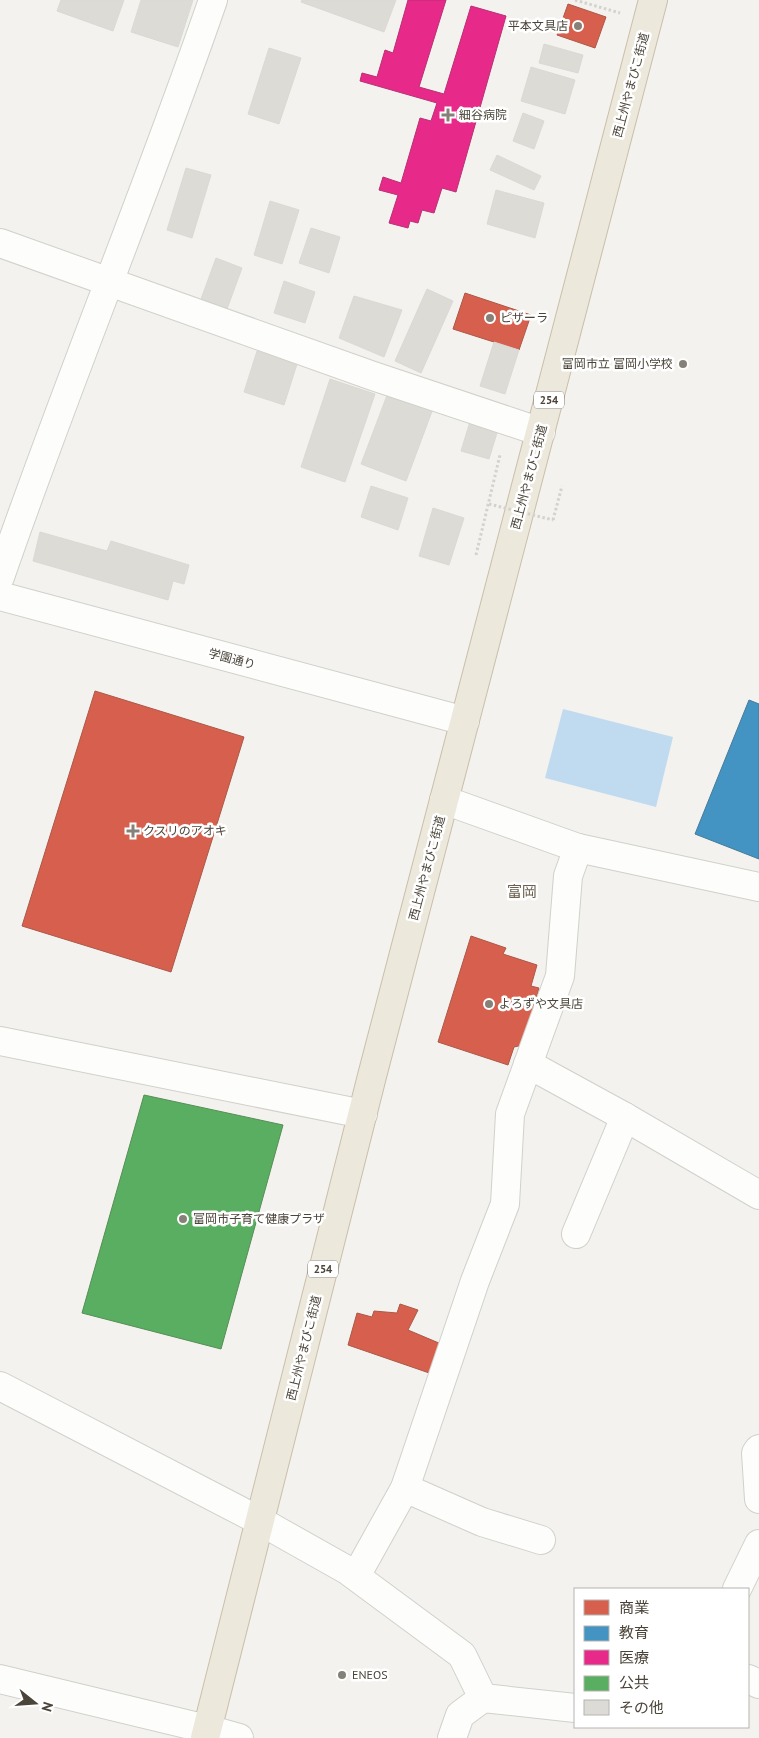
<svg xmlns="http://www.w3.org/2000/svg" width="759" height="1738" font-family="'PT Sans','Noto Sans JP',sans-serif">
  <rect width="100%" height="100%" fill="#f3f2ee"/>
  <polygon fill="#c0dbef" points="563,709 673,737 656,807 545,778"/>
  <g fill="#d6604d" stroke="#ac5847">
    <polygon points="568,4 606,17 595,48 557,35"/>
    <polygon points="465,293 531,315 519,350 453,329"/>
    <polygon points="95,691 244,737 171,972 22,926"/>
    <polygon points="471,936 506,948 503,954 537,965 531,986 539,988 523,1045 514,1047 508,1065 438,1042"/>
    <polygon points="400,1304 418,1310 408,1330 446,1346 438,1376 348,1345 357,1313 372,1317 374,1311 397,1313"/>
  </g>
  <polygon fill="#4393c3" stroke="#457b9a" points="749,700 759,704 759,859 695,834"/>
  <polygon fill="#e7298a" stroke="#b83172" points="408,0 446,0 419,87 444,94 471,6 506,16 456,192 442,188 434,213 422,210 418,223 410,221 408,228 389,223 398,195 379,190 383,177 401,183 420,118 431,121 437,103 360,81 362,73 377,77 385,50 393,53"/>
  <polygon fill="#5aae61" stroke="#558e55" points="144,1095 283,1125 221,1349 82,1313"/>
  <g fill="#dddbd6" stroke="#dbd9d4">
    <polygon points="61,0 124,0 113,31 57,11"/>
    <polygon points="141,0 193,0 178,47 131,32"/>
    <polygon points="302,0 396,0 384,32 301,2"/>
    <polygon points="544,44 583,55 578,73 539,63"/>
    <polygon points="269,48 301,58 279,124 248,114"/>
    <polygon points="531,67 575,80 565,114 521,101"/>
    <polygon points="523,113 544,121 534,149 513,141"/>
    <polygon points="497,155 541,176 534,190 490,170"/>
    <polygon points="186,168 211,175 192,238 167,230"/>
    <polygon points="496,190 544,203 535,238 487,224"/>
    <polygon points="270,201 299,210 282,264 254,255"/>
    <polygon points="311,228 340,237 329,273 299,263"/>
    <polygon points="216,258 242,268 227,309 201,299"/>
    <polygon points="284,281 315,292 305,323 274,313"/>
    <polygon points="427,289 453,301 421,373 395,361"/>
    <polygon points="354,296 402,310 384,357 339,338"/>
    <polygon points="494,342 519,350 505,394 480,386"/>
    <polygon points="257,351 297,364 284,405 244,392"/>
    <polygon points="330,379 375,394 345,482 301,467"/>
    <polygon points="389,390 434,406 406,481 361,464"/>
    <polygon points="472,415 500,423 489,459 461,451"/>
    <polygon points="371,486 408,498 398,530 361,517"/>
    <polygon points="433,508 464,518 449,565 419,556"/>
    <polygon points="40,532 107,551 111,541 189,565 184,584 173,581 168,600 33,561"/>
  </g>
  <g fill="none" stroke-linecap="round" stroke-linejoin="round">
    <g stroke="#d1d0cb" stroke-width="30">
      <g id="minor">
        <polyline points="0,243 373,376 541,432"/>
        <path d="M0 577C67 383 146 194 213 0"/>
        <polyline points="0,596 465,721"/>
        <polyline points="444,800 578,848 759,887"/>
        <polyline points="0,1041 363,1114"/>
        <polyline points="528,1064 625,1117 759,1195"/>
        <polyline points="576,1234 625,1117"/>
        <polyline points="0,1386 260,1521 347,1570 462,1655 483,1698"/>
        <polyline points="759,1449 756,1453 759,1499"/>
        <polyline points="405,1488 482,1522 541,1540"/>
        <polyline points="356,1576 405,1488 475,1281 505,1204 510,1114 560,976 568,876 578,848"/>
        <polyline points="737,1589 759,1544"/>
        <polyline points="0,1679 207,1729 239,1738"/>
        <polyline points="748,1679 759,1684"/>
        <polyline points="452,1738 460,1715 483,1698 575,1708"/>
      </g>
    </g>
    <g stroke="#cabfaa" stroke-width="30">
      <polyline id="highway" points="205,1738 372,1076 653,0"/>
    </g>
    <g stroke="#d3d2cc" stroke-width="3" stroke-dasharray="2.5 2.5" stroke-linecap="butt">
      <polyline points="575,0 620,13"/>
      <polyline points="553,520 562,486"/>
      <polyline points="476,555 500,455"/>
    </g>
    <use href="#minor" stroke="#fdfdfc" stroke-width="28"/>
    <use href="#highway" stroke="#ece8db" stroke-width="28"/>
    <polyline stroke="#d3d2cc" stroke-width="3" stroke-dasharray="2.5 2.5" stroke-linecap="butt" points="489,504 553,520"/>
  </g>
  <g fill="#858178" stroke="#fff" stroke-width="2">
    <circle cx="578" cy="26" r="5"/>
    <path d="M445.5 107.5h5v5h5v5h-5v5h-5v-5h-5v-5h5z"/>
    <circle cx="490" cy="318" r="5"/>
    <circle cx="683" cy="364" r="5"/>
    <path d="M130.5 823.5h5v5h5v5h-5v5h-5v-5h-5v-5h5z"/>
    <circle cx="489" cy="1004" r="5"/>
    <circle cx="183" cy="1219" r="5"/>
    <circle cx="342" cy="1675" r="5"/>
  </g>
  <g text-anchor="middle" stroke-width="5" stroke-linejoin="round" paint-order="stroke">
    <g fill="#fff" stroke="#807c74" stroke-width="1">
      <rect x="534" y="391.5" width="30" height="17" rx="4"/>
      <rect x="308" y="1260.5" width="30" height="17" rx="4"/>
    </g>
    <g font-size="11" font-weight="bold" fill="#4a4439">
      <text x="549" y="404">254</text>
      <text x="323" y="1273">254</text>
    </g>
    <g font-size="12" fill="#4a4439" stroke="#fff" text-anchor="start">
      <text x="568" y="30" text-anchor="end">平本文具店</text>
      <text x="459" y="119">細谷病院</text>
      <text x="500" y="322">ピザーラ</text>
      <text x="673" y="368" text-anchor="end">富岡市立 富岡小学校</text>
      <text x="143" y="835">クスリのアオキ</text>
      <text x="499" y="1008">よろずや文具店</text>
      <text x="193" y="1223">富岡市子育て健康プラザ</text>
      <text x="352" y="1679">ENEOS</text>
    </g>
    <g font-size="12" fill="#4a4439" stroke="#fff">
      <text transform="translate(631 85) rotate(-75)" y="4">西上州やまびこ街道</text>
      <text transform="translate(529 477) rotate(-75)" y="4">西上州やまびこ街道</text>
      <text transform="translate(232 659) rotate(15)" y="4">学園通り</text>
      <text transform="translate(427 868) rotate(-75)" y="4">西上州やまびこ街道</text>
      <text transform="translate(304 1348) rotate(-76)" y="4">西上州やまびこ街道</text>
    </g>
    <g font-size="15" fill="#6d6250" stroke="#fff">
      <text x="522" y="897">富岡</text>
    </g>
  </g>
  <rect x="574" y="1588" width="175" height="140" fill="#ffffff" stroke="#b7b4b0"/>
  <rect x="584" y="1600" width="25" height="15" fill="#d6604d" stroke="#b7b4b0"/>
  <text x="619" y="1613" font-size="15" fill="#4a4439">商業</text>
  <rect x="584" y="1626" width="25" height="15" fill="#4393c3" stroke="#b7b4b0"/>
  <text x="619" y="1638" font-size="15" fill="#4a4439">教育</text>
  <rect x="584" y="1650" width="25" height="15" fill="#e7298a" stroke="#b7b4b0"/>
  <text x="619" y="1663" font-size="15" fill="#4a4439">医療</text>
  <rect x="584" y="1676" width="25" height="15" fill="#5aae61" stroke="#b7b4b0"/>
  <text x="619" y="1688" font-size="15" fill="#4a4439">公共</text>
  <rect x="584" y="1700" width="25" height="15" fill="#dddbd6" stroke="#b7b4b0"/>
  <text x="619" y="1713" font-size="15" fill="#4a4439">その他</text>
  <g transform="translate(35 1703) rotate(107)" stroke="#ffffff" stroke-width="4" paint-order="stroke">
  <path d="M0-4L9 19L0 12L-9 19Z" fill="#4a4439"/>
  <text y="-8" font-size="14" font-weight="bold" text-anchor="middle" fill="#4a4439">N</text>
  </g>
</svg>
